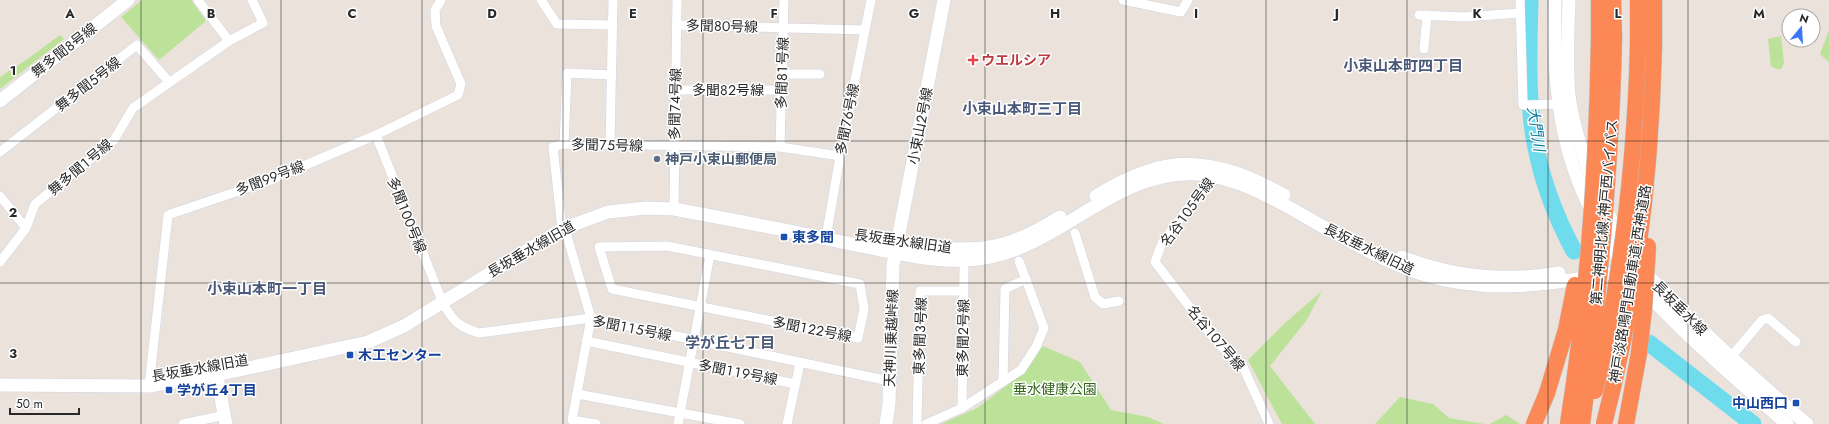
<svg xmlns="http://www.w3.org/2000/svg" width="1829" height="424" font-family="Jost,'Noto Sans JP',sans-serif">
  <rect width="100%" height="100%" fill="#ebe2db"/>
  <g fill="#bbe298">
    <polygon points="142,0 191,0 206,21 159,60 121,17"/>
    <polygon points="1829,30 1829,62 1820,54"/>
    <polygon points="60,35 64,39 0,89 0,77 29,58"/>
    <polygon points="1781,36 1784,63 1781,69 1776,69 1771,66 1768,39"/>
    <polygon points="1322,291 1306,321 1270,366 1315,424 1282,424 1248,360 1285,323"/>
    <polygon points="1043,346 1080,362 1111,410 1148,417 1164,424 941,424 977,408 1022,374"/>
    <polygon points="1400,397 1433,404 1449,418 1485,424 1375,424"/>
    <polygon points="1506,415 1519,423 1519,424 1490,424"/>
  </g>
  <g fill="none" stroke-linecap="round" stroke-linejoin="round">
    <g stroke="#6edced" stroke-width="17">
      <path d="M1530 0C1529 43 1527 88 1533 131 1539 172 1554 214 1574 251"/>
      <polyline points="1649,343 1753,424"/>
    </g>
    <g stroke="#d0d6e2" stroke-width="10">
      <g id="street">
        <polyline points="541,0 557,24 613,25"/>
        <polyline points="1123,0 1181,12 1188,0"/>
        <polyline points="1520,0 1523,105 1558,104"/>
        <polyline points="1419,15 1464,17 1520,13"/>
        <polyline points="676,25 864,30"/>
        <polyline points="229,41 263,23 252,0"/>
        <polyline points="1424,49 1427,15"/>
        <polyline points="782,74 820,74"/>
        <polyline points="675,90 782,90"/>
        <path d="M376 135 442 301C452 320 458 327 479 333L591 318 889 381"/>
        <polyline points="564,144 567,73 612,75"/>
        <polyline points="610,145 613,0"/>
        <polyline points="780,147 784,0"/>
        <polyline points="0,152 137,45 169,82"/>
        <polyline points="1215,172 1162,243 1155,262 1215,340 1244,369 1269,424"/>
        <polyline points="0,196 25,227"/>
        <polyline points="674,209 677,0"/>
        <polyline points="562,229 553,147 564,144 780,147 840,156"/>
        <polyline points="1075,233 1095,297 1103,304 1119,301"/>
        <polyline points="567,236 591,318 572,420 596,424"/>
        <polyline points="826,238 840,156 871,0"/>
        <polygon points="667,246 860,284 864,309 858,338 612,289 599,247"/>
        <polyline points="0,262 26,228 35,204 114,140 133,108 229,41 198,0"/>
        <polyline points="586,341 795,384"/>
        <polyline points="1731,357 1762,320 1768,318 1796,342"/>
        <polyline points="1003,381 1005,289 1026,279"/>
        <polyline points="149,386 168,215 268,181 376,135 458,95 461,84 436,26 435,10 441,0"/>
        <polyline points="577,394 740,424"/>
        <polyline points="962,408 964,269"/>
        <polyline points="183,424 225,415"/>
        <polyline points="678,424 710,255"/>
        <polyline points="787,424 800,363"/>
        <polyline points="917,424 920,291 964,291"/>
        <polyline points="926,424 962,408 1021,370 1036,347 1044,328 1019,261"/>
      </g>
    </g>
    <g stroke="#d0d6e2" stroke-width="14">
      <g id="secondary">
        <path d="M1555 0C1553 77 1557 143 1592 212"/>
        <path d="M1569 0C1568 31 1566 64 1569 95 1573 125 1582 153 1592 181"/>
        <polyline points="0,101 128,0"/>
        <path d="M1096 196C1167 152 1212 156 1284 195"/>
        <polyline points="1605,208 1625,245"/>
        <polyline points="1602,231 1623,266"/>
        <path d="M869 238C910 246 962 255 1003 244 1023 239 1042 228 1060 217"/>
        <path d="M1402 257C1453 277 1506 282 1559 273"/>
        <path d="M1642 269C1693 325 1750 375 1807 424"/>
        <path d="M1641 287C1686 336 1737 380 1787 424"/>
        <polyline points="215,367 226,424"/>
        <path d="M0 385 149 386 216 375 368 342 404 326 562 229 608 212 646 208 674 209C728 219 782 229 837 241 886 250 941 268 991 257 1065 241 1119 169 1198 174 1246 178 1290 209 1331 231 1361 247 1390 264 1422 274 1492 296 1556 283 1626 271"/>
        <polyline points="886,424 889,404 893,265 944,0"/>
      </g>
    </g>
    <g stroke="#c3c3c3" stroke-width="17">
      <g id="highway">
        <polyline points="1599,0 1599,39"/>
        <polyline points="1613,0 1614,39"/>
        <polyline points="1638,0 1638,47"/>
        <polyline points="1654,0 1654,47"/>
        <polyline points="1620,315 1626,271"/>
        <polyline points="1534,424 1547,393"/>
        <polyline points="1626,424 1639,353"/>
      </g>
    </g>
    <use href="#street" stroke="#fff" stroke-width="9"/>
    <use href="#secondary" stroke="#fff" stroke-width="13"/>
    <use href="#highway" stroke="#fc8855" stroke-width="16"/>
    <g stroke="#c3c3c3" stroke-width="17" stroke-linecap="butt">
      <g id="highway-bridge">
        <polyline points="1639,353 1644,309 1648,246"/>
        <path d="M1595 391C1622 278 1635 163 1638 47"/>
        <polyline points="1547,393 1566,330 1575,285"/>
        <path d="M1568 424C1588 297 1597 168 1599 39"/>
        <path d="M1582 424C1599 296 1611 168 1614 39"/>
        <path d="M1604 424C1636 301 1651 174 1654 47"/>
      </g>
    </g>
    <use href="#highway-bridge" stroke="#fc8855" stroke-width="16"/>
  </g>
  <path fill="none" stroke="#292929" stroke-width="1" stroke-opacity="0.55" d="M141 0V424M281 0V424M422 0V424M563 0V424M703 0V424M844 0V424M985 0V424M1126 0V424M1266 0V424M1407 0V424M1548 0V424M1688 0V424M0 141H1829M0 283H1829"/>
  <path fill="#e0444e" stroke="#fff" stroke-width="1.5" d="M971 54h4v4h4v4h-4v4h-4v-4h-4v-4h4z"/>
  <circle fill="#5c6f8a" stroke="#fff" stroke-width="1.5" cx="657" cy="159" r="4"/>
  <g fill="#1a4fb4" stroke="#fff" stroke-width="1.5">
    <rect x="780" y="233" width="8" height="8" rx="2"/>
    <rect x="346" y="351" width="8" height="8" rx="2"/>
    <rect x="165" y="386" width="8" height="8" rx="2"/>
    <rect x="1792" y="399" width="8" height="8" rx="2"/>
  </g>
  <g text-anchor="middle" stroke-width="3" stroke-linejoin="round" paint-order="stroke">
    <g font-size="14" fill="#292929" stroke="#fff">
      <text transform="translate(722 26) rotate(1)" y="5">多聞８０号線</text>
      <text transform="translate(64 50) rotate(-38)" y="5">舞多聞８号線</text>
      <text transform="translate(782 73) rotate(-88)" y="5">多聞８１号線</text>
      <text transform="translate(88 84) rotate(-38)" y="5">舞多聞５号線</text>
      <text x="728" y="95">多聞８２号線</text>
      <text transform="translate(675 104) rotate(-89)" y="5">多聞７４号線</text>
      <text transform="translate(847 119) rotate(-79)" y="5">多聞７６号線</text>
      <text transform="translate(920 126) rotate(-79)" y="5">小束山２号線</text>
      <text transform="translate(607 145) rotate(1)" y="5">多聞７５号線</text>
      <text transform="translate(80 167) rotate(-40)" y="5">舞多聞１号線</text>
      <text transform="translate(270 178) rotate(-21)" y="5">多聞９９号線</text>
      <text transform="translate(1187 212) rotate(-54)" y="5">名谷１０５号線</text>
      <text transform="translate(1604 212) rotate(-85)" y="5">第二神明北線;神戸西バイパス</text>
      <text transform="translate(407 215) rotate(68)" y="5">多聞１００号線</text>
      <text transform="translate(903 241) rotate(8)" y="5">長坂垂水線旧道</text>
      <text transform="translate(531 249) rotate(-30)" y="5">長坂垂水線旧道</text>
      <text transform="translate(1369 249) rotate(26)" y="5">長坂垂水線旧道</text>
      <text transform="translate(1630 284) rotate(-81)" y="5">神戸淡路鳴門自動車道;西神道路</text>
      <text transform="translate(1680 308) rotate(45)" y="5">長坂垂水線</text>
      <text transform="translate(632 328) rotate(11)" y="5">多聞１１５号線</text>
      <text transform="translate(812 329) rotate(11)" y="5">多聞１２２号線</text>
      <text transform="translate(920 336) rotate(-88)" y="5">東多聞３号線</text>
      <text transform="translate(891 338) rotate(-88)" y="5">天神川乗越峠線</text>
      <text transform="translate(963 338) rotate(-89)" y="5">東多聞２号線</text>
      <text transform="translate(1216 338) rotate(50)" y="5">名谷１０７号線</text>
      <text transform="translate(200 368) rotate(-10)" y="5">長坂垂水線旧道</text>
      <text transform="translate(738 372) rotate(11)" y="5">多聞１１９号線</text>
    </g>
    <g font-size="14" font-weight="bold" fill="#be3a42" stroke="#fff" text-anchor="start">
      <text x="981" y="65">ウエルシア</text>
    </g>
    <g font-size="14" font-weight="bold" fill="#4e5e75" stroke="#fff" text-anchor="start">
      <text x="665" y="164">神戸小束山郵便局</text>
    </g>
    <g font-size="14" font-weight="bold" fill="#164399" stroke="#fff" text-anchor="start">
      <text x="792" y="242">東多聞</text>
      <text x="358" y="360">木工センター</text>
      <text x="177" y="395">学が丘4丁目</text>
      <text x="1788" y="408" text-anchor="end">中山西口</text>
    </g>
    <g font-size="14" fill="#34651a" stroke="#fff">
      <text x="1055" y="394">垂水健康公園</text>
    </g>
    <g font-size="15" font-weight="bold" fill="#4a5979" stroke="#fff">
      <text x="1403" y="71">小束山本町四丁目</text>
      <text x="1022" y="114">小束山本町三丁目</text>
      <text x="267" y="294">小束山本町一丁目</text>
      <text x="730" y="348">学が丘七丁目</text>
    </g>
    <g font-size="15" font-style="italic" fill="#0f7b98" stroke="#fff">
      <text transform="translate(1536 129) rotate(81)" y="5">大門川</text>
    </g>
  </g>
  <g font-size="13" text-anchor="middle" font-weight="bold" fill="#292929" stroke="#fff" stroke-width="3" stroke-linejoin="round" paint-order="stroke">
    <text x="70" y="18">A</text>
    <text x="211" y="18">B</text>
    <text x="352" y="18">C</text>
    <text x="492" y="18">D</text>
    <text x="633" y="18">E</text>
    <text x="774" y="18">F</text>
    <text x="914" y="18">G</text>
    <text x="1055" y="18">H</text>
    <text x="1196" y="18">I</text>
    <text x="1337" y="18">J</text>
    <text x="1477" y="18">K</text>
    <text x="1618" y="18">L</text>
    <text x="1759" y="18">M</text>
    <text x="13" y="75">1</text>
    <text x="13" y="217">2</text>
    <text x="13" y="358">3</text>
  </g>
  <g transform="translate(1801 28) rotate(18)"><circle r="19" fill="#ffffff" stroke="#a9a9a9"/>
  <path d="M0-3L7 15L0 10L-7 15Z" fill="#3c77f8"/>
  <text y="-6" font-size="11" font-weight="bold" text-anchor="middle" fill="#292929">N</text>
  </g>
  <path d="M10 408v6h69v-6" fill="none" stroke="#292929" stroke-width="2"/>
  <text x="16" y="408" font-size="12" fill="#292929" stroke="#ffffff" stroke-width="3" paint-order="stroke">50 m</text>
</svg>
